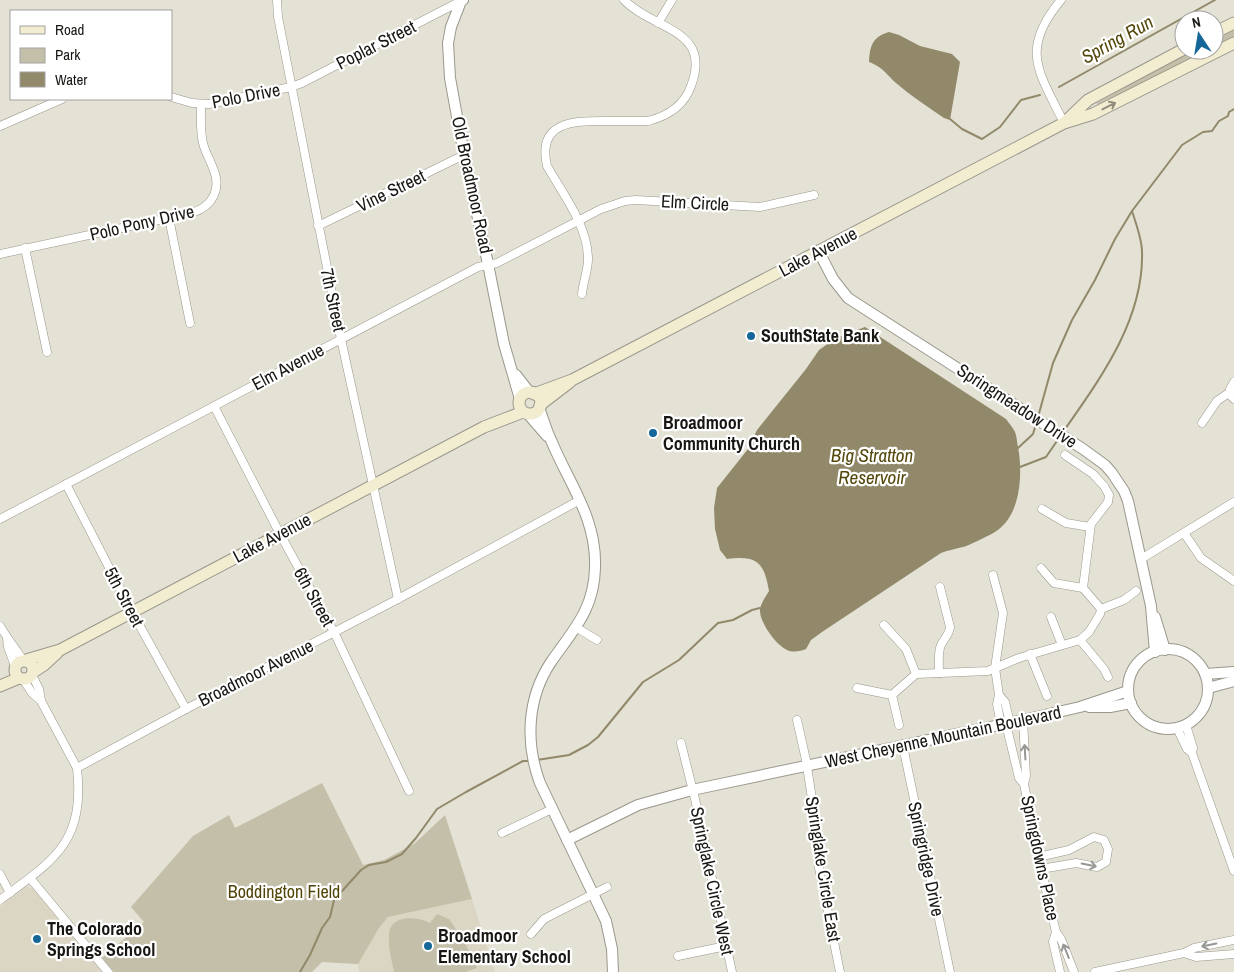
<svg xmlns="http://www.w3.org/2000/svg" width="1234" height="972" font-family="'Archivo Narrow',sans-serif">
  <rect width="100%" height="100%" fill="#e4e1d5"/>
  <g fill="#dbd6c3">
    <polygon points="26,887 32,888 102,972 0,972 0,907"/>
    <polygon points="472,899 495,972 359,972 358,964 379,928 388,917"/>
  </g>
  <g fill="#c4bfa8">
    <polygon points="1234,28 1234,37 1214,47 1214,39"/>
    <polygon points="1194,50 1208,50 1097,105 1097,103"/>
    <polygon points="322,783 363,865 384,860 414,844 445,815 472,899 388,917 379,928 358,964 322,962 312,972 114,972 102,958 144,922 131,907 193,836 229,815 235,828"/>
    <path d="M437 914 449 919 464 941 477 968 465 972H394C392 961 388 948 389 936 389 914 416 916 430 923Z"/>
  </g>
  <g fill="#91896a">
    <path d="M889 32 899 35 920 46 952 54 960 62 950 120 944 118C928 107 911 96 896 83 885 73 884 68 869 62 870 46 872 37 889 32Z"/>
    <path d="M865 327 1006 419C1009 423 1013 428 1015 432 1017 437 1017 443 1018 447 1023 474 1021 516 995 532 990 535 968 546 963 547 955 549 949 550 941 553L822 632 811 640 806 649C801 651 793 653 787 650 776 645 759 622 760 609 761 603 766 596 769 591 764 562 757 555 727 559L720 550 715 529 714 508 717 488 748 449 757 430 806 369 819 350 836 338Z"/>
  </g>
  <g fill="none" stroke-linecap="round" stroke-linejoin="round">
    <g stroke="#91896a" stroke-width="2">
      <polyline points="1059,87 1215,0"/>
      <polyline points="950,119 962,129 982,139 1000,127 1021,100 1040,95"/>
      <polyline points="1038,417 1053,363 1072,320 1095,280 1115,239 1132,211 1182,145 1203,132 1212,131 1219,121 1228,116 1229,112 1234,109"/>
      <path d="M1063 432C1100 379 1144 320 1142 252 1142 239 1136 224 1132 211"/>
      <polyline points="1018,448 1033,434 1036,424"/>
      <polyline points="1020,467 1046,457 1059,438"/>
      <polyline points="537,760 569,755 588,745 598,737 643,682 679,660 718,623 733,620 752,610 760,608"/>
      <polyline points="300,972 310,955 322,928 330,917 334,900 361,870 369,865 386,862 402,854 416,838 437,809 466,792 523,761 530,761"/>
    </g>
    <g stroke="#9a978c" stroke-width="9">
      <g id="minor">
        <polyline points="277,0 278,17 341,339 398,599"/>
        <path d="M1061 0C1019 50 1039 72 1064 123"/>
        <polyline points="658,23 672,0"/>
        <polyline points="171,97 192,103 209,104 291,87 302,83 461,1"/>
        <polyline points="0,126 62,99"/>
        <polyline points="169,218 190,323"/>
        <polyline points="318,226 464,155"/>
        <polyline points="25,248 47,352"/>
        <path d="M0 254 192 213C213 206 222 189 213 168 210 160 205 152 203 143 200 131 201 118 201 105"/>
        <path d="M582 294C583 282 588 271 588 259 588 226 563 194 547 166 537 122 572 121 605 121 619 121 634 121 648 121 668 116 684 106 691 86 713 29 653 30 624 0"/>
        <polyline points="1234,382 1230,389 1231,396 1234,399"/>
        <polyline points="214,406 280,534 334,632 409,791"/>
        <polyline points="1202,423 1217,401 1230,392"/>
        <polyline points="66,484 132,612 186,709"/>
        <polyline points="1042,509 1066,523 1090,527"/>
        <polyline points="0,519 478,267 497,263 601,209 625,201 636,200 760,207 814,195"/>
        <polyline points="1184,533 1201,558 1234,581"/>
        <polyline points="1141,559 1234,502"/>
        <polyline points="1041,568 1054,583 1083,588"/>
        <polyline points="993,575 1003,613 995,668 999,695 997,704 1001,725"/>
        <polyline points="1101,609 1124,600 1136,591"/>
        <polyline points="1051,617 1062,645"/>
        <polyline points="884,625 906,649 916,674"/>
        <path d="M0 626C7 638 15 648 23 660"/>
        <polyline points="577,628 597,640"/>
        <polyline points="7,638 8,647 15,666"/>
        <polyline points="1080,640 1104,669 1108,677"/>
        <polyline points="1030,654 1047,696"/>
        <path d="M939 673C939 665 938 656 940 648 942 640 949 636 950 627L940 587"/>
        <polyline points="32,675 39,689 41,701 77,768"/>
        <polyline points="23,679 32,693 41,701"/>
        <polyline points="857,688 892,695"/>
        <polyline points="999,695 1005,702 1010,723"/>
        <polyline points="797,720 806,760 813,805 819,868 840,972"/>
        <polyline points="1023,720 1026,776 1024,784 1041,869 1056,932 1061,939 1074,972"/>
        <polyline points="1006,724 1019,778 1024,784"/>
        <polyline points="899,725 892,695 916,674 988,671 1019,658 1080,640 1089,632 1100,614 1101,609 1083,588 1091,524 1108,502 1109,495 1104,486 1093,474 1065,455"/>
        <polyline points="1186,725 1193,748 1192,753 1234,871"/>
        <polyline points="1177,728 1187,749 1192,753"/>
        <polyline points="681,743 695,799 732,972"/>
        <polyline points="903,746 950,972"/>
        <polyline points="502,833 552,809"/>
        <polyline points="1038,857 1069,850 1094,837 1104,840 1108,849 1106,862 1097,867 1076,863 1041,869"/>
        <polyline points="0,874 10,893"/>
        <polyline points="30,878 108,972"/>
        <path d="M0 900C54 860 85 843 77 768L186 709 398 599 580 500"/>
        <polyline points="1056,932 1053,942 1060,972"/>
        <polyline points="531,934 544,919 607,887"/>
        <polyline points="1184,953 1196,957 1234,954"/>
        <polyline points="678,956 726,946"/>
        <polyline points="1095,972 1184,953 1194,948 1234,940"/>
      </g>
    </g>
    <g stroke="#9a978c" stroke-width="12">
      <g id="tertiary">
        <polyline points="463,0 461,1 451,27 448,43 450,78 464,155 488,264 504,344 520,399"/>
        <polyline points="819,252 833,279 848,298 1083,449 1105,465 1112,473 1124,491 1128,501 1151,606 1155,652"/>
        <polyline points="516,375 530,393"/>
        <path d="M539 408C543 418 546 430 551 440 569 484 597 518 595 568 594 610 573 630 551 662 527 698 525 743 540 783L606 921 612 949 613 972"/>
        <polyline points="528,414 547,436"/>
        <polyline points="1155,617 1165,650"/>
        <circle cx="1168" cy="689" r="40"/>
        <polyline points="1205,674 1234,672"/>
        <polyline points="1208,688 1234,681"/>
        <polyline points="1089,707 1110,707 1131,703"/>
        <polyline points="567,840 638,805 692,790 1023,720 1080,707 1128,691"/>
      </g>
    </g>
    <g stroke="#9a978c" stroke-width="13">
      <g id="secondary">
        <polyline points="1214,33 1234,23"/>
        <polyline points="1065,122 1088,100 1184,49"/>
        <circle cx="530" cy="403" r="11"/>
        <polyline points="534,394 572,380 1064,123 1093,114 1234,43"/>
        <polyline points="540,405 570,382"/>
        <polyline points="26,660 60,650 484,427 523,412"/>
        <circle cx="24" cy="670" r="9"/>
        <polyline points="33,672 44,665 57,653"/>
        <polyline points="0,686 19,678"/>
      </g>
    </g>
    <use href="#minor" stroke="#fff" stroke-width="8"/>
    <use href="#tertiary" stroke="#fff" stroke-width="10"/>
    <use href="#secondary" stroke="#f2ecd1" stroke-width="11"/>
  </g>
  <defs><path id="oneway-shaft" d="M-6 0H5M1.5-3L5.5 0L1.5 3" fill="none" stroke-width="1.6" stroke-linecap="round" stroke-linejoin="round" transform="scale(1.25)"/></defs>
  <use stroke="#908c7c" href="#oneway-shaft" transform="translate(1109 106) rotate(-27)"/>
  <g stroke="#979795">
    <use href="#oneway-shaft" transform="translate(1025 752) rotate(-93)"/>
    <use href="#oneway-shaft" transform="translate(1089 865) rotate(11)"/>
    <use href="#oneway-shaft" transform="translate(1209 945) rotate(168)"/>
    <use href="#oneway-shaft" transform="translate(1066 951) rotate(-112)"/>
  </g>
  <g fill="#156799" stroke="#fff" stroke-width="2">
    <circle cx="751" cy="336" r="5"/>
    <circle cx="653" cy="433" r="5"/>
    <circle cx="37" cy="939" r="5"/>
    <circle cx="428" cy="946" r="5"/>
  </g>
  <g text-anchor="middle" stroke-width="4.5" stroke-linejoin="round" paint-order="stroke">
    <g font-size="18" fill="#181713" stroke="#fff">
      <text transform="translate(376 45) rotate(-27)" y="6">Poplar Street</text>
      <text transform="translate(246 96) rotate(-11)" y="6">Polo Drive</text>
      <text transform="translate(472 185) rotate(78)" y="6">Old Broadmoor Road</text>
      <text transform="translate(391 191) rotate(-26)" y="6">Vine Street</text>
      <text transform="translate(695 203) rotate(3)" y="6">Elm Circle</text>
      <text transform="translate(142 223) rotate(-13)" y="6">Polo Pony Drive</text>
      <text transform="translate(818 252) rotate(-28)" y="6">Lake Avenue</text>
      <text transform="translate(333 300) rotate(78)" y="6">7th Street</text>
      <text transform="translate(288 367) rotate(-28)" y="6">Elm Avenue</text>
      <text transform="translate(1017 406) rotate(33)" y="6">Springmeadow Drive</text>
      <text transform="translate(272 538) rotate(-28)" y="6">Lake Avenue</text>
      <text transform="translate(124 597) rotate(62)" y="6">5th Street</text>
      <text transform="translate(314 597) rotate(61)" y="6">6th Street</text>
      <text transform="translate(256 673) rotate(-27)" y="6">Broadmoor Avenue</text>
      <text transform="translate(943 737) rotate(-12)" y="6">West Cheyenne Mountain Boulevard</text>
      <text transform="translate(1040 858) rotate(78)" y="6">Springdowns Place</text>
      <text transform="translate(926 859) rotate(78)" y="6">Springridge Drive</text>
      <text transform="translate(823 869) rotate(81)" y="6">Springlake Circle East</text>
      <text transform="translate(712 881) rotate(78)" y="6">Springlake Circle West</text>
    </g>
    <g font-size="18" font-weight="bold" fill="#181713" stroke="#fff" text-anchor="start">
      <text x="761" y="342">SouthState Bank</text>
      <text x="663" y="429">Broadmoor<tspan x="663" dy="21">Community Church</tspan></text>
      <text x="47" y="935">The Colorado<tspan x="47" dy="21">Springs School</tspan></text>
      <text x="438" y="942">Broadmoor<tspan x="438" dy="21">Elementary School</tspan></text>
    </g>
    <g font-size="18" fill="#514407" stroke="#fff">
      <text x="284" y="898">Boddington Field</text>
    </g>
    <g font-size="19" font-style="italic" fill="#54470b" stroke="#fff">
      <text transform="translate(1117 39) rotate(-29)" y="7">Spring Run</text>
      <text x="872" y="462">Big Stratton<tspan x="872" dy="22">Reservoir</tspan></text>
    </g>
  </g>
  <rect x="10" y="10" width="162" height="90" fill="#ffffff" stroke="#a3a2a1"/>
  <rect x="20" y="26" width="25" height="8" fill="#f2ecd1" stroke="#a3a2a1"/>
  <text x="55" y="35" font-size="15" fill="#181713">Road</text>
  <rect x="20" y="48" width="25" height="15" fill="#c4bfa8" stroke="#a3a2a1"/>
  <text x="55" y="60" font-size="15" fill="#181713">Park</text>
  <rect x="20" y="72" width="25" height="15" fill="#91896a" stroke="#a3a2a1"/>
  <text x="55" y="85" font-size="15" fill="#181713">Water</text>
  <g transform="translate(1199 35) rotate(348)"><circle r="24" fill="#ffffff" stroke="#a3a2a1"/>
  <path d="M0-4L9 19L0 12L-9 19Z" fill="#156799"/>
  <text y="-8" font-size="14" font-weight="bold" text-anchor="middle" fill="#181713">N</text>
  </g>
</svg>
